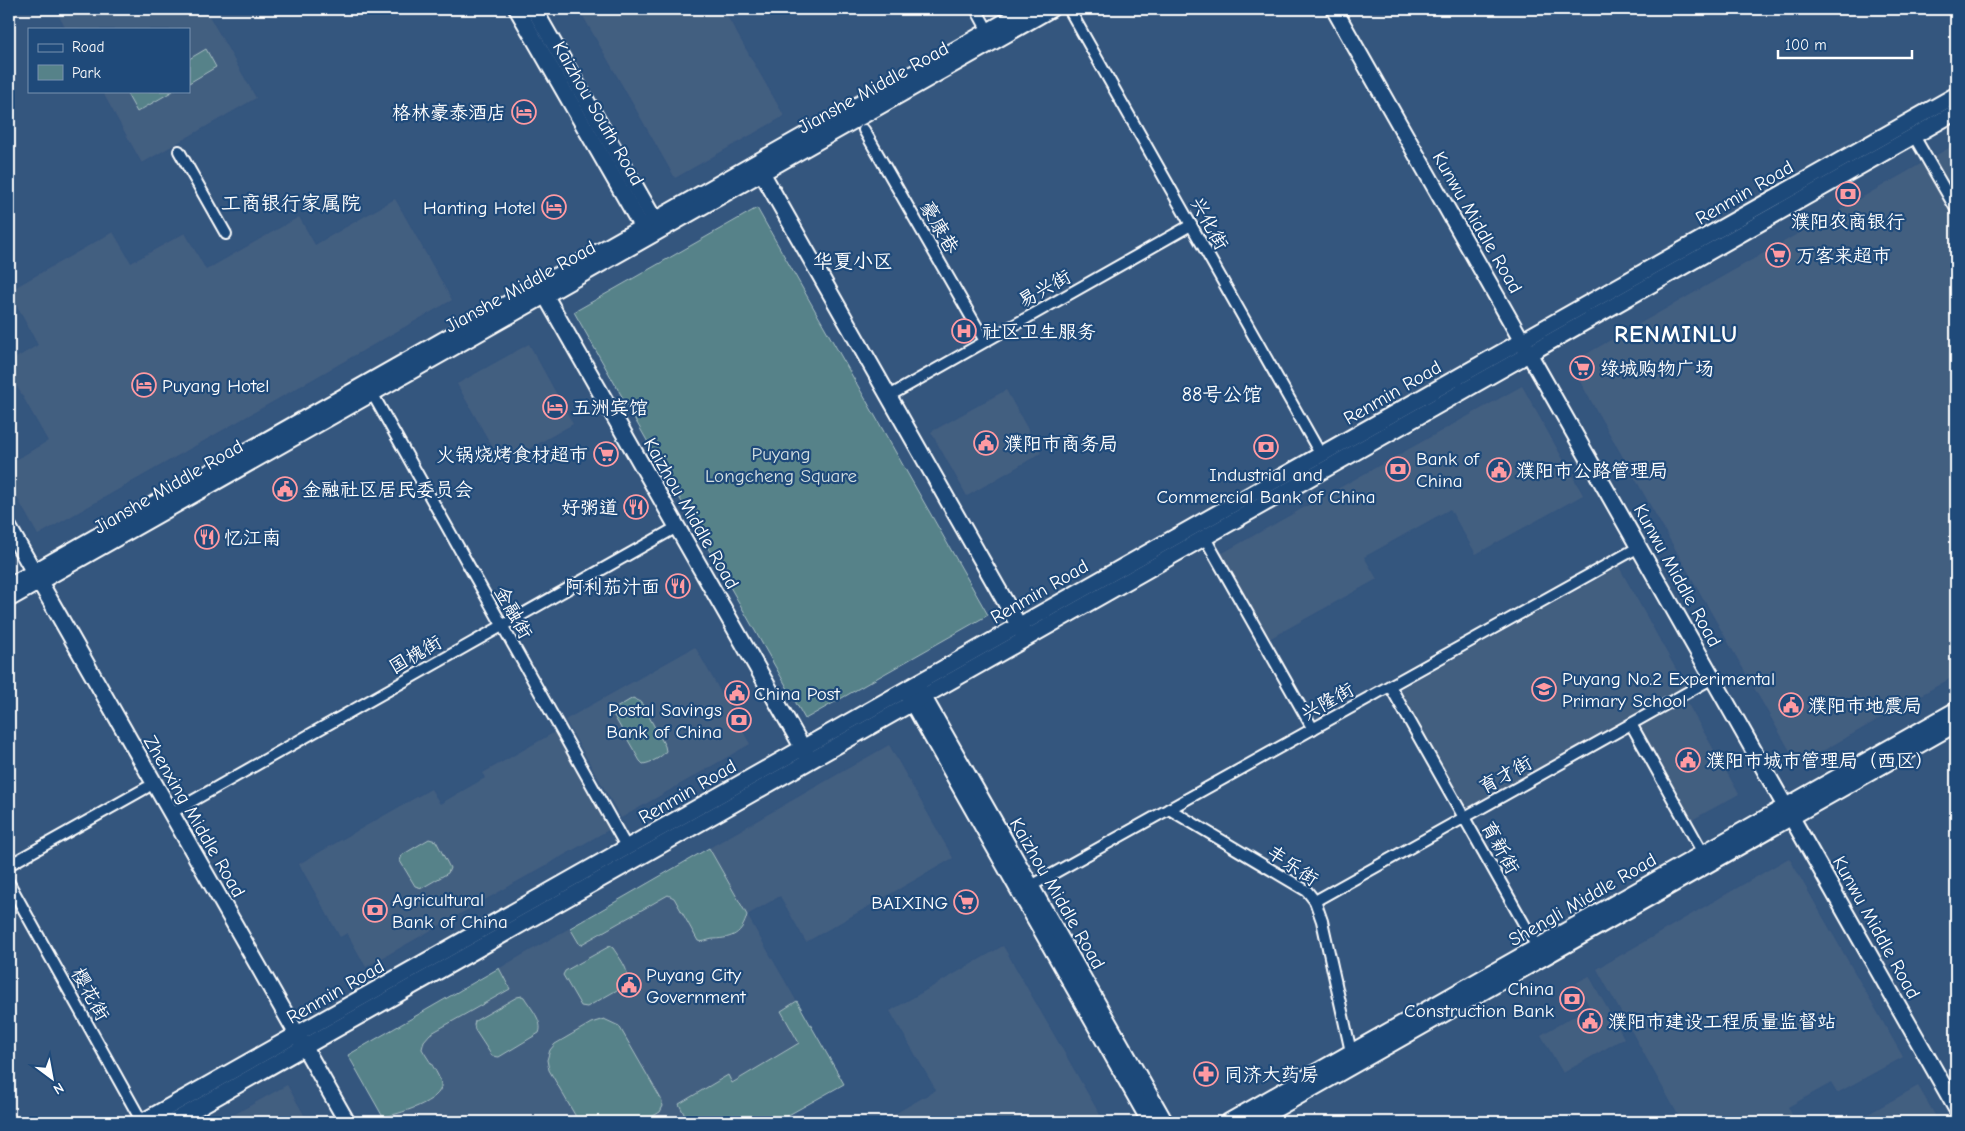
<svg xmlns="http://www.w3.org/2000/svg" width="1965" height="1131" font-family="'Comic Neue','LXGW WenKai TC',sans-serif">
  <rect width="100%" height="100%" fill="#34567e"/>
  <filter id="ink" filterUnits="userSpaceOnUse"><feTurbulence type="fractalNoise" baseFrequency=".02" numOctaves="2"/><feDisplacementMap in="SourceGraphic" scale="10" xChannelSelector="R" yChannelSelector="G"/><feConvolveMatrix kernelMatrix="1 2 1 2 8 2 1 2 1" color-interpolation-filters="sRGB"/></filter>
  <g filter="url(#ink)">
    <g fill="#435e80">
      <polygon points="55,9 205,9 256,98 142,163 102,91 189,91 189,29 66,29"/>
      <polygon points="579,9 723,9 784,116 675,178"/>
      <polygon points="1956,144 1956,675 1798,765 1574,371 1581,357"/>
      <polygon points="395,199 452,300 38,535 9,483 9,464 48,441 9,372 9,362 38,345 9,291 113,232 131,263 185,233 206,270 299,217 315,245"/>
      <polygon points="529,344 573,424 502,464 457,384"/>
      <polygon points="1522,386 1583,495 1476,554 1450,509 1364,557 1377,579 1267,640 1219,555"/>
      <polygon points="1006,390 1041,453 967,496 931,432"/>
      <polygon points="1619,567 1687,689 1468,811 1400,689"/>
      <polygon points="695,647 750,744 621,818 565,720"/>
      <polygon points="1685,699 1739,794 1690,821 1637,726"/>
      <polygon points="555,732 610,829 366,967 347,933 340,937 299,864 431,789 440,804 485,778 483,773"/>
      <polygon points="889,745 953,858 806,942 780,896 747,915 844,1084 776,1122 386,1122 348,1055"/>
      <polygon points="1789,858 1903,1057 1837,1093 1831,1083 1788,1107 1793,1117 1784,1122 1682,1122 1597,969"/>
      <polygon points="1003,946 1104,1122 881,1122 936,1090 890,1011"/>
      <polygon points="1589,976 1624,1038 1563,1073 1541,1035 1590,1007 1576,983"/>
      <polygon points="287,1085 308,1122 221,1122"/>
      <polygon points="1918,1086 1939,1122 1854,1122"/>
    </g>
    <g fill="#568289" stroke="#aac0c4">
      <polygon points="206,49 216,67 189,83 189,59"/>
      <polygon points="131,91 173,91 137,112 127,94"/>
      <polygon points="757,208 988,615 805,719 574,312"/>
      <path d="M633 698 641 702 665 746 666 751C662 757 651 763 643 764L640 761 614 716 616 708Z"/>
      <polygon points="429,839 436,841 450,868 448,873 422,888 415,886 400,861 402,855"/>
      <path d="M709 848 747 915C742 934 733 938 714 939 708 939 704 943 698 941L674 898 668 895 580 945 570 928Z"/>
      <path d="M610 946 613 948C620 959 632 972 626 985L587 1007 581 1006 563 975 565 971Z"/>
      <path d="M499 968 510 989 430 1034 424 1041 422 1049C427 1058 440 1075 441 1084 444 1101 396 1115 383 1117L348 1055Z"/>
      <path d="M522 996 524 997C530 1007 544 1022 539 1033L499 1057 492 1056 475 1030 474 1025 475 1021 517 997Z"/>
      <polygon points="797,1001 844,1084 776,1122 688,1122 679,1104 728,1075 732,1083 799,1043 781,1011"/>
      <polygon points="604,1019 619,1026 661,1099 663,1106 660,1112 643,1122 579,1122 549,1070 547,1060 550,1050 555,1044 591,1023"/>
    </g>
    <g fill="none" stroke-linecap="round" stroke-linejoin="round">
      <g stroke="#fff" stroke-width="14">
        <g id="street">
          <polyline points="976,9 988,31"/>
          <polyline points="1069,9 1321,455"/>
          <polyline points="864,130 985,341"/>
          <polyline points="1914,136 1956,209"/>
          <polyline points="179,151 226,234"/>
          <polyline points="372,393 627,848"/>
          <polyline points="889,396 1191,225"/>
          <polyline points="1205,538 1313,729"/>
          <polyline points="1390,686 1537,947"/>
          <polyline points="1631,724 1703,853"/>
          <polyline points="1169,809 1307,891 1315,901 1322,921 1351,1052"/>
          <polyline points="171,813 677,527"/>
          <polyline points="9,865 146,788"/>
          <polyline points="9,883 142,1122"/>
          <polyline points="1031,886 1639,547"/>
          <polyline points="1315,901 1713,678"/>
        </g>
      </g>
      <g stroke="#fff" stroke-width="19">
        <g id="secondary">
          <polyline points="517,9 646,234"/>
          <polyline points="534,9 658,226"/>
          <polyline points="1334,9 1956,1108"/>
          <polyline points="757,164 1023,633"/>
          <polyline points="541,288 808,757"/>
          <polyline points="9,528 347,1122"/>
          <polyline points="9,586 1027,9"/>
          <polyline points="9,599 1051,9"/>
          <polyline points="919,689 1165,1122"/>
          <polyline points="908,695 1150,1122"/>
          <polyline points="142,1122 1956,95"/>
          <polyline points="172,1122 1956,112"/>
          <polyline points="1228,1122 1956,710"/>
          <polyline points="1253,1122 1956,724"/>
        </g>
      </g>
      <use href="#street" stroke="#1f4a7a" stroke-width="10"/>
      <use href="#secondary" stroke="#1f4a7a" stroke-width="15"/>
    </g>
  </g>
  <defs>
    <g id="hotel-ring" transform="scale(1.25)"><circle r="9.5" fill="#1f4a7a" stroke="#ff9aa2" stroke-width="1.5"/><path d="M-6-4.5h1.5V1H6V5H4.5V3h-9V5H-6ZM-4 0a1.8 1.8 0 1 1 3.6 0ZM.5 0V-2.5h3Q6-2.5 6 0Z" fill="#ff9aa2"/></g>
    <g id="bank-ring" transform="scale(1.25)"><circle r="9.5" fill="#1f4a7a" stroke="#ff9aa2" stroke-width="1.5"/><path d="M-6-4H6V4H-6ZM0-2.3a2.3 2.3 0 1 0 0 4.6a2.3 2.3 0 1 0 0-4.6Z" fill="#ff9aa2"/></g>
    <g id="supermarket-ring" transform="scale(1.25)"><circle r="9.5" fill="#1f4a7a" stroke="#ff9aa2" stroke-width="1.5"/><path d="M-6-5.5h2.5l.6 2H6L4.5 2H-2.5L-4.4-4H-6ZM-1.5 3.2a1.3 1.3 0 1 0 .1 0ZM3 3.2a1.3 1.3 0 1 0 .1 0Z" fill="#ff9aa2"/></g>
    <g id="hospital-ring" transform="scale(1.25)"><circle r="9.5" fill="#1f4a7a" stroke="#ff9aa2" stroke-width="1.5"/><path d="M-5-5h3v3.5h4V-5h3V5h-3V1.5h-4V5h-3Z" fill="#ff9aa2"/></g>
    <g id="civic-ring" transform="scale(1.25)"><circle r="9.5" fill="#1f4a7a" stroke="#ff9aa2" stroke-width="1.5"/><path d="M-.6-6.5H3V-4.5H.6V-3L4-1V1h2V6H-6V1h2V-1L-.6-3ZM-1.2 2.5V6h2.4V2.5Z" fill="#ff9aa2"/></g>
    <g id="restaurant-ring" transform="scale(1.25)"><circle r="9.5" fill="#1f4a7a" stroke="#ff9aa2" stroke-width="1.5"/><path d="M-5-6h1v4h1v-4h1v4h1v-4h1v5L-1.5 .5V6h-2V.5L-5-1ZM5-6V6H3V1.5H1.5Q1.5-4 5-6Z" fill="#ff9aa2"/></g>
    <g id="school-ring" transform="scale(1.25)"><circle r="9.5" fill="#1f4a7a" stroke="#ff9aa2" stroke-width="1.5"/><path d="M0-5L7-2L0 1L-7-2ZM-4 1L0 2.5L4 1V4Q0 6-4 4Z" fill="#ff9aa2"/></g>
    <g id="pharmacy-ring" transform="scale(1.25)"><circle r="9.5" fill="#1f4a7a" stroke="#ff9aa2" stroke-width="1.5"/><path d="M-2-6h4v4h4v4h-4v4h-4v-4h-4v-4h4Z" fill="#ff9aa2"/></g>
  </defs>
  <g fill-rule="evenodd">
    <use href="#hotel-ring" x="524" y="112"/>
    <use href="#bank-ring" x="1848" y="194"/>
    <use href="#hotel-ring" x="554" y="207"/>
    <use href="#supermarket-ring" x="1778" y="255"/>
    <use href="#hospital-ring" x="964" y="331"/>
    <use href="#supermarket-ring" x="1582" y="368"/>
    <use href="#hotel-ring" x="144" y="385"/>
    <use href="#hotel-ring" x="555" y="407"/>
    <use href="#civic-ring" x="986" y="443"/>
    <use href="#bank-ring" x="1266" y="447"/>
    <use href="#supermarket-ring" x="606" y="454"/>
    <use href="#bank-ring" x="1398" y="469"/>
    <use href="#civic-ring" x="1499" y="470"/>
    <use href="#civic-ring" x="285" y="489"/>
    <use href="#restaurant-ring" x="636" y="507"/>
    <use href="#restaurant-ring" x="207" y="537"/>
    <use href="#restaurant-ring" x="678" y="586"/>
    <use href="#school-ring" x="1544" y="689"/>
    <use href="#civic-ring" x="737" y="693"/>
    <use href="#civic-ring" x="1791" y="705"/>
    <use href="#bank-ring" x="739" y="720"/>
    <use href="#civic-ring" x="1688" y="760"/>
    <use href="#supermarket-ring" x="966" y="902"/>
    <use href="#bank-ring" x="375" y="910"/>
    <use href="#civic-ring" x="629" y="985"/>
    <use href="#bank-ring" x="1572" y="999"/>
    <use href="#civic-ring" x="1590" y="1021"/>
    <use href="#pharmacy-ring" x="1206" y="1074"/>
  </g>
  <g text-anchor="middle" stroke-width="4.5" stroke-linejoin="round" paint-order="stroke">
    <g font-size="19" fill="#fff" stroke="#1f4a7a">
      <text transform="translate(873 87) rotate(-29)" y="7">Jianshe Middle Road</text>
      <text transform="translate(599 113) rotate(60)" y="7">Kaizhou South Road</text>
      <text transform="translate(1744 192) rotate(-30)" y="7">Renmin Road</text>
      <text transform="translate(1478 222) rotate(60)" y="7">Kunwu Middle Road</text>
      <text transform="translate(1210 223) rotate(61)" y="7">兴化街</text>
      <text transform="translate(940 227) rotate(60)" y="7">豪康巷</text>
      <text transform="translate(520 286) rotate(-29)" y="7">Jianshe Middle Road</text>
      <text transform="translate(1044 288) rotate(-29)" y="7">易兴街</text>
      <text transform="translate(1392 392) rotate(-30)" y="7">Renmin Road</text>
      <text transform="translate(168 486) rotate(-30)" y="7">Jianshe Middle Road</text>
      <text transform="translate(692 513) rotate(60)" y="7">Kaizhou Middle Road</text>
      <text transform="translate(1678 575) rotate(61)" y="7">Kunwu Middle Road</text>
      <text transform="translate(1039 591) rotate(-30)" y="7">Renmin Road</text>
      <text transform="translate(514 612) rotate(61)" y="7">金融街</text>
      <text transform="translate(415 654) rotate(-30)" y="7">国槐街</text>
      <text transform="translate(1327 701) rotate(-29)" y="7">兴隆街</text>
      <text transform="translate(1505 774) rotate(-29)" y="7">育才街</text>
      <text transform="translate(687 791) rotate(-30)" y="7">Renmin Road</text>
      <text transform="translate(195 816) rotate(60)" y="7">Zhenxing Middle Road</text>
      <text transform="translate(1501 847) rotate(61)" y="7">育新街</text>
      <text transform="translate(1293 865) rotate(34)" y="7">丰乐街</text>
      <text transform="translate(1058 893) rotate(60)" y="7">Kaizhou Middle Road</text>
      <text transform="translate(1582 899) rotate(-30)" y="7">Shengli Middle Road</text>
      <text transform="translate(1877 927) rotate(61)" y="7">Kunwu Middle Road</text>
      <text transform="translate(335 991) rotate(-30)" y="7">Renmin Road</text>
      <text transform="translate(91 994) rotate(61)" y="7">樱花街</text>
    </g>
    <g font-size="19" fill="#fff" stroke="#1f4a7a" text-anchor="start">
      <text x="506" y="119" text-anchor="end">格林豪泰酒店</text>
      <text x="536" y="214" text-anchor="end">Hanting Hotel</text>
      <text x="1848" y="228" text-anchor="middle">濮阳农商银行</text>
      <text x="1796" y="262">万客来超市</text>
      <text x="982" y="338">社区卫生服务</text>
      <text x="1600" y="375">绿城购物广场</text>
      <text x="162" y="392">Puyang Hotel</text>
      <text x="572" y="414">五洲宾馆</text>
      <text x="1004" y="450">濮阳市商务局</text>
      <text x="588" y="461" text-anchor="end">火锅烧烤食材超市</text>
      <text x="1416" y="465">Bank of<tspan x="1416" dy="22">China</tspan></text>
      <text x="1516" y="477">濮阳市公路管理局</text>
      <text x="1266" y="481" text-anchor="middle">Industrial and<tspan x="1266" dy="22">Commercial Bank of China</tspan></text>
      <text x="302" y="496">金融社区居民委员会</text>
      <text x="618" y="514" text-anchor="end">好粥道</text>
      <text x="224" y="544">忆江南</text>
      <text x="660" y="593" text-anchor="end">阿利茄汁面</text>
      <text x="1562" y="685">Puyang No.2 Experimental<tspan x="1562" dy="22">Primary School</tspan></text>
      <text x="754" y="700">China Post</text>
      <text x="1808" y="712">濮阳市地震局</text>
      <text x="722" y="716" text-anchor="end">Postal Savings<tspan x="722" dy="22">Bank of China</tspan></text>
      <text x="1706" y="767">濮阳市城市管理局（西区）</text>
      <text x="392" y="906">Agricultural<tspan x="392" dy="22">Bank of China</tspan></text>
      <text x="948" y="909" text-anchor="end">BAIXING</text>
      <text x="646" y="981">Puyang City<tspan x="646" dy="22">Government</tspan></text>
      <text x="1554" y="995" text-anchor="end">China<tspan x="1554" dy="22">Construction Bank</tspan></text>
      <text x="1608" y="1028">濮阳市建设工程质量监督站</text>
      <text x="1224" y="1081">同济大药房</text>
    </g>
    <g font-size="19" fill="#d5e0e2" stroke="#1f4a7a">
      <text x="781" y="460">Puyang<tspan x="781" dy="22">Longcheng Square</tspan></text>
    </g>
    <g font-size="20" fill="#fff" stroke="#1f4a7a">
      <text x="291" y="210">工商银行家属院</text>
      <text x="853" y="268">华夏小区</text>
      <text x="1222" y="401">88号公馆</text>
    </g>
    <g font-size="24" font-weight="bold" letter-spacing="1" fill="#fff" stroke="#1f4a7a">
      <text x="1676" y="342">RENMINLU</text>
    </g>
  </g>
  <rect width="1965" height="1131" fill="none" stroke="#1f4a7a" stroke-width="30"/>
  <rect x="15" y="15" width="1935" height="1101" fill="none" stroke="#fff" stroke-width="2" filter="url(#ink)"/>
  <rect x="28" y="28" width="162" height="65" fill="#1f4a7a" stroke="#7992af"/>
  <rect x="38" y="44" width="25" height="8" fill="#1f4a7a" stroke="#7992af"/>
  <text x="72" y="52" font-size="15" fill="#ffffff">Road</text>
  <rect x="38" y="65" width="25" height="15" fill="#568289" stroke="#7992af"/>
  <text x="72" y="78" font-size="15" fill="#ffffff">Park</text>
  <g transform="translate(52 1078) rotate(148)" stroke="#1f4a7a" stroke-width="4" paint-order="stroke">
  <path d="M0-4L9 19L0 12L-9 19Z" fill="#ffffff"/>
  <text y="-8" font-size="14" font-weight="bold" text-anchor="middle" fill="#ffffff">N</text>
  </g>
  <path d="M1778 50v8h134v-8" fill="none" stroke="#ffffff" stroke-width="2.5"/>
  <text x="1785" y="50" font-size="15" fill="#ffffff" stroke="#1f4a7a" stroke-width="4" paint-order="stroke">100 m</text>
</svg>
